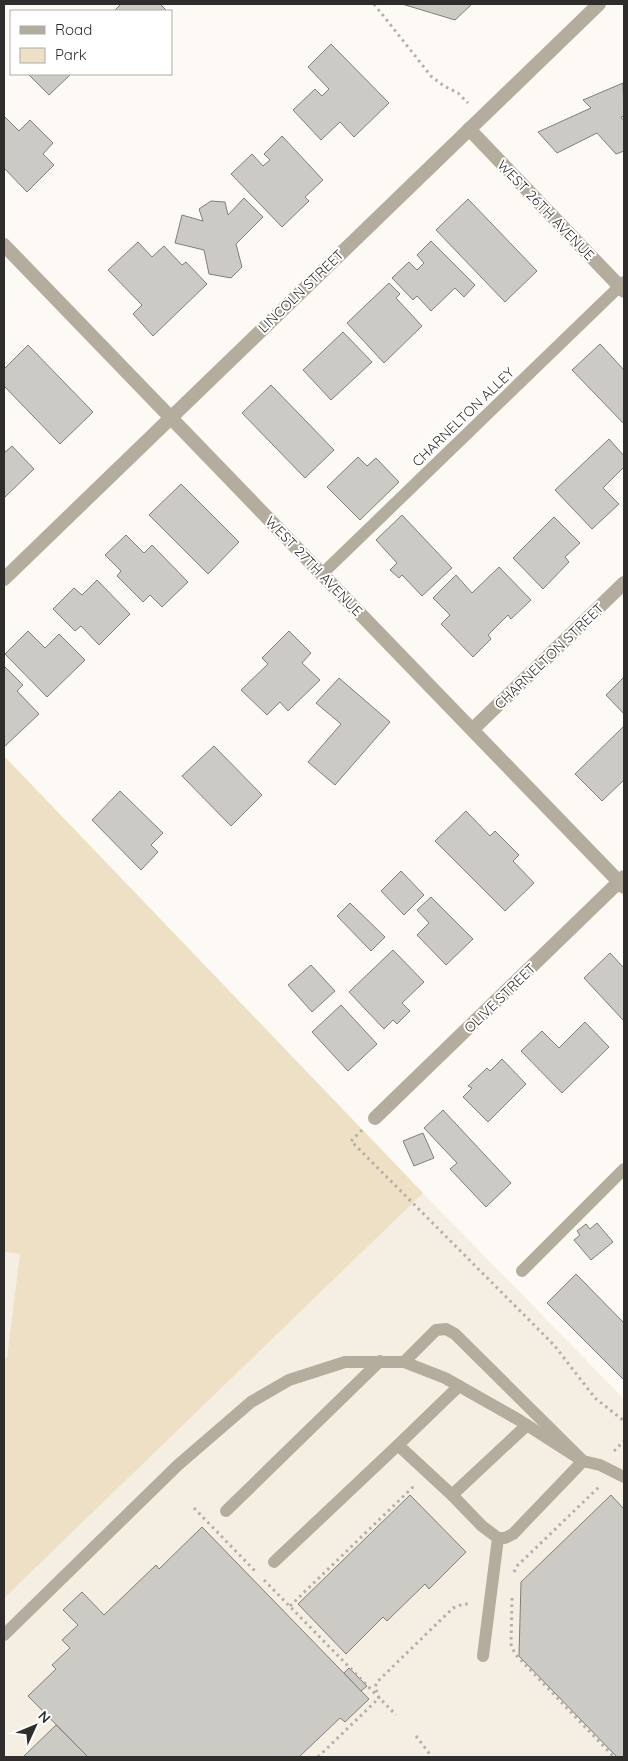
<svg xmlns="http://www.w3.org/2000/svg" width="628" height="1761" font-family="Quicksand,sans-serif">
  <rect width="100%" height="100%" fill="#fdfaf5"/>
  <polygon fill="#f4efe2" points="4,756 423,1193 624,1399 624,1757 4,1757"/>
  <polygon fill="#ede0c4" points="4,756 423,1193 4,1598 4,1358 7,1358 20,1254 4,1252"/>
  <g fill="#cccac4" stroke="#817f79">
    <polygon points="121,4 160,4 167,11 114,11"/>
    <polygon points="402,4 472,4 455,20"/>
    <polygon points="331,44 389,103 354,137 340,122 321,140 293,110 315,89 322,96 329,89 308,67"/>
    <polygon points="28,74 71,74 49,95"/>
    <polygon points="623,83 624,116 621,117 624,121 624,151 616,154 597,133 557,153 538,132 591,108 583,100"/>
    <polygon points="4,116 19,131 30,120 53,143 43,154 54,165 27,192 4,168"/>
    <polygon points="282,136 323,180 305,197 309,201 282,227 231,174 252,154 263,166 270,160 264,154"/>
    <polygon points="244,198 263,217 236,244 242,267 231,278 209,274 204,250 175,243 182,215 203,221 199,209 211,201 225,202 228,215"/>
    <polygon points="468,199 537,271 505,302 436,230"/>
    <polygon points="431,241 475,285 464,297 455,288 431,311 417,296 413,300 392,278 409,262 417,270 424,263 417,255"/>
    <polygon points="138,242 152,257 164,246 182,265 186,262 207,284 153,336 133,314 142,305 108,270"/>
    <polygon points="389,283 400,294 396,298 422,326 384,363 347,323"/>
    <polygon points="343,332 372,362 331,400 303,370"/>
    <polygon points="600,344 624,370 624,424 572,370"/>
    <polygon points="28,345 93,412 60,444 4,386 4,369"/>
    <polygon points="271,385 334,450 305,478 242,413"/>
    <polygon points="609,439 624,456 624,467 603,488 619,504 592,529 555,490"/>
    <polygon points="12,446 34,469 4,498 4,453"/>
    <polygon points="358,457 367,466 376,458 399,482 360,520 327,487"/>
    <polygon points="181,484 239,542 208,574 149,515"/>
    <polygon points="402,515 452,568 422,596 402,575 399,578 390,570 397,563 376,540"/>
    <polygon points="554,517 580,543 565,557 569,562 543,589 513,558"/>
    <polygon points="126,535 144,553 152,545 188,582 162,607 150,595 143,602 117,576 121,571 105,555"/>
    <polygon points="499,567 531,600 511,619 508,615 488,635 491,639 473,657 441,624 450,615 433,598 456,575 472,593"/>
    <polygon points="97,580 130,614 99,645 81,626 75,631 53,609 74,588 82,595"/>
    <polygon points="28,631 45,648 59,634 85,660 47,697 5,654"/>
    <polygon points="289,631 311,653 302,663 320,680 288,711 280,702 267,715 241,690 268,664 262,658"/>
    <polygon points="4,666 23,685 17,691 39,714 4,747"/>
    <polygon points="624,677 624,714 606,695"/>
    <polygon points="339,678 390,722 335,785 308,762 341,724 316,703"/>
    <polygon points="624,726 624,780 602,801 575,774"/>
    <polygon points="214,746 262,795 231,826 182,776"/>
    <polygon points="120,791 163,833 151,845 158,852 141,870 92,820"/>
    <polygon points="466,811 490,836 495,831 519,855 513,861 534,883 505,911 435,841"/>
    <polygon points="401,871 424,895 404,915 381,891"/>
    <polygon points="431,897 473,939 446,965 417,935 429,923 417,910"/>
    <polygon points="350,903 385,937 371,951 337,916"/>
    <polygon points="393,950 424,982 402,1003 410,1011 397,1024 393,1020 384,1029 349,992"/>
    <polygon points="610,953 624,968 624,1021 584,978"/>
    <polygon points="311,965 335,991 312,1012 288,985"/>
    <polygon points="341,1005 377,1044 348,1071 312,1032"/>
    <polygon points="585,1022 609,1047 562,1093 521,1051 542,1031 559,1048"/>
    <polygon points="502,1059 526,1084 488,1122 463,1097 472,1088 468,1086 487,1068 490,1071"/>
    <polygon points="443,1110 511,1183 486,1207 450,1169 457,1163 424,1128"/>
    <polygon points="423,1133 434,1158 414,1166 403,1141"/>
    <polygon points="597,1223 613,1242 591,1260 574,1240 580,1235 577,1231 586,1224 590,1229"/>
    <polygon points="576,1274 624,1323 624,1380 547,1303"/>
    <polygon points="410,1495 466,1552 429,1589 425,1584 387,1621 383,1617 346,1654 298,1604"/>
    <polygon points="611,1495 624,1509 624,1757 617,1757 519,1656 521,1582"/>
    <polygon points="202,1527 369,1699 345,1722 340,1718 299,1757 88,1757 28,1696 56,1669 52,1665 70,1648 62,1640 78,1625 63,1610 82,1592 104,1615 156,1565 159,1569"/>
    <polygon points="349,1668 367,1686 361,1691 344,1673"/>
    <polygon points="56,1725 88,1757 23,1757"/>
  </g>
  <g fill="none" stroke-linecap="round" stroke-linejoin="round">
    <g stroke="#b2b0ac" stroke-width="3" stroke-dasharray="2.5 4" stroke-linecap="butt">
      <polyline points="374,4 431,76 444,86 458,93 468,103"/>
      <polyline points="362,1130 351,1141 554,1345 595,1398 624,1421"/>
      <polyline points="614,1451 624,1441"/>
      <polyline points="194,1508 256,1572"/>
      <polyline points="514,1572 517,1566 601,1485"/>
      <polyline points="264,1580 396,1715"/>
      <polyline points="512,1598 511,1644 515,1654 614,1757"/>
      <polyline points="290,1606 415,1485"/>
      <polyline points="416,1736 432,1757"/>
      <polyline points="318,1757 379,1698 375,1687 377,1682 453,1608 463,1604 470,1604"/>
    </g>
    <g stroke="#b4ad9e" stroke-width="12">
      <polyline points="322,574 624,282"/>
      <polyline points="522,1271 624,1169"/>
      <polyline points="404,1362 445,1378 519,1420 583,1461 600,1465 624,1477"/>
      <polyline points="527,1425 452,1495 482,1526 498,1538 505,1538 513,1534 583,1461"/>
      <polyline points="452,1495 398,1445 459,1386"/>
      <polyline points="226,1511 380,1361"/>
      <polyline points="274,1562 398,1445"/>
      <polyline points="4,1635 178,1465 251,1402 289,1380 345,1362 404,1362 436,1330 446,1329 455,1334 583,1461"/>
      <polyline points="483,1656 498,1538"/>
    </g>
    <g stroke="#b4ad9e" stroke-width="14">
      <polyline points="469,129 624,291"/>
      <polyline points="4,245 624,887"/>
      <polyline points="4,579 599,4"/>
      <polyline points="473,729 624,583"/>
      <polyline points="375,1118 624,877"/>
    </g>
  </g>
  <g text-anchor="middle" stroke-width="4" stroke-linejoin="round" paint-order="stroke">
    <g font-size="14" fill="#2e2d2b" stroke="#fff">
      <text transform="translate(546 210) rotate(46)" y="5">WEST 26TH AVENUE</text>
      <text transform="translate(301 291) rotate(-44)" y="5">LINCOLN STREET</text>
      <text transform="translate(463 417) rotate(-44)" y="5">CHARNELTON ALLEY</text>
      <text transform="translate(314 566) rotate(46)" y="5">WEST 27TH AVENUE</text>
      <text transform="translate(549 656) rotate(-44)" y="5">CHARNELTON STREET</text>
      <text transform="translate(500 998) rotate(-44)" y="5">OLIVE STREET</text>
    </g>
  </g>
  <rect width="628" height="1761" fill="none" stroke="#2e2d2b" stroke-width="10"/>
  <rect x="10" y="10" width="162" height="65" fill="#ffffff" stroke="#ababaa"/>
  <rect x="20" y="26" width="25" height="8" fill="#b4ad9e" stroke="#ababaa"/>
  <text x="55" y="35" font-size="15" fill="#2e2d2b">Road</text>
  <rect x="20" y="48" width="25" height="15" fill="#ede0c4" stroke="#ababaa"/>
  <text x="55" y="60" font-size="15" fill="#2e2d2b">Park</text>
  <g transform="translate(35 1726) rotate(46)" stroke="#ffffff" stroke-width="4" paint-order="stroke">
  <path d="M0-4L9 19L0 12L-9 19Z" fill="#2e2d2b"/>
  <text y="-8" font-size="14" font-weight="bold" text-anchor="middle" fill="#2e2d2b">N</text>
  </g>
</svg>
